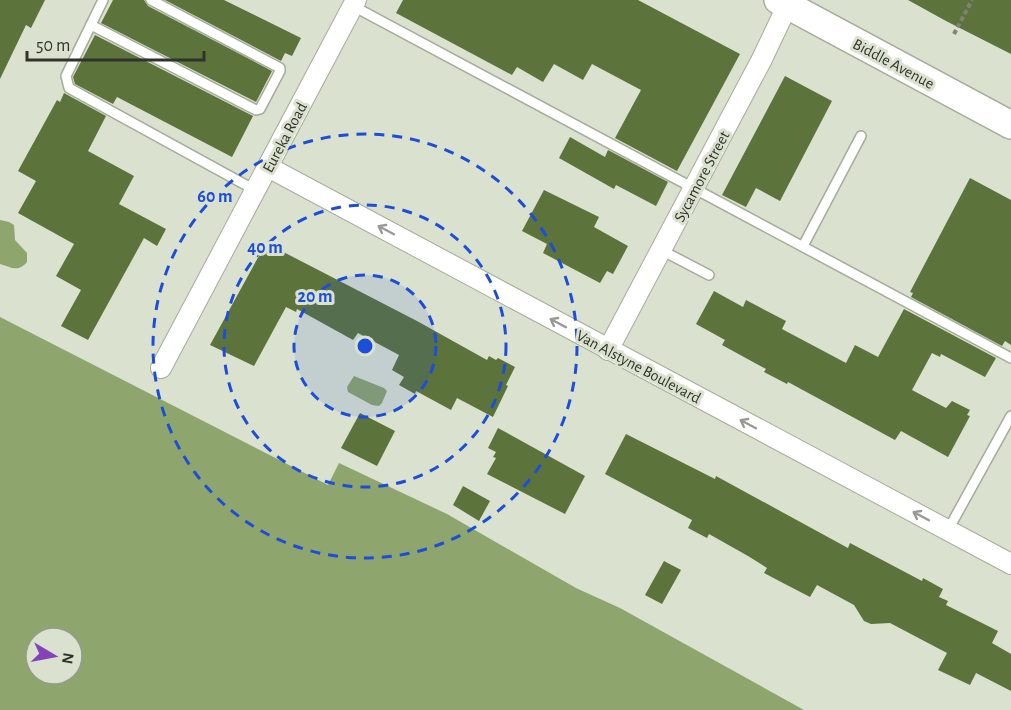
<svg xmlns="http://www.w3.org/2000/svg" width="1011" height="710" font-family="'Alegreya Sans',sans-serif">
  <rect width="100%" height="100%" fill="#dae2cf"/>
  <g fill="#8ea66d" fill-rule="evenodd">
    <path d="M0 220 9 222 14 225 15 240 27 253V262C18 273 11 267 0 264Z"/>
    <path d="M0 317 328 485 339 463 447 514 576 588 620 608 804 710H0ZM36 638H72V674H36Z"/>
    <polygon points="354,376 384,388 387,391 382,403 379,406 372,405 348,392 347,387"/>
  </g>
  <g fill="#5d733c">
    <polygon points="0,0 45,0 31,28 26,25 0,79"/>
    <polygon points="113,0 144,0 148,6 272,71 256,102 101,23"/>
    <polygon points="165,0 224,0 301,38 292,56 285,53 281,61"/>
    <polygon points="403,0 638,0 740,54 677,171 675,170 615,138 641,90 592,64 583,80 554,64 543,82 517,67 512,75 396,13"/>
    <polygon points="908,0 1011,0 1011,54 946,21"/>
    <polygon points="95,35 253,116 232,157 117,97 113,104 75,84 73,77"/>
    <polygon points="785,76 832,101 780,201 756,188 746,207 722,195"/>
    <polygon points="64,93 106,116 88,151 134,176 119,204 166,229 157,246 144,238 88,340 61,326 81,290 56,276 74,244 18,213 36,181 18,171 57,100 60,102"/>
    <polygon points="570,137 605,157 608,150 668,182 656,206 616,185 614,189 559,158"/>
    <polygon points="970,178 1011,200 1011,345 1005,341 1002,346 911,297 913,293 910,292"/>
    <polygon points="544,190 599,217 594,227 628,246 613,274 607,271 600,283 543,253 547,244 522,231"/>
    <polygon points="266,243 417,321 487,360 489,356 496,360 498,358 515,367 506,385 508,386 493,417 457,398 451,410 416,391 415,394 399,385 404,377 392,370 399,355 358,333 353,340 297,309 296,312 286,307 254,366 210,345"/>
    <polygon points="714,291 743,307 746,300 786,321 782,329 846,363 855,345 878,357 904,309 996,358 985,377 941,354 940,357 932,353 912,390 946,408 952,401 970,410 967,415 970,416 948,457 901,431 895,440 788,382 787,384 764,372 766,369 722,345 725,340 696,324"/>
    <polygon points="360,413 395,431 377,466 341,448"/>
    <polygon points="498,428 585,476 565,514 487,474 496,458 493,457 496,452 488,448"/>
    <polygon points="626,434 715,479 716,476 848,548 850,543 922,581 923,578 943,589 939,597 948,601 946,605 998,631 992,643 1011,654 1011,691 976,673 970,685 938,670 947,653 890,623 871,624 864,621 854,605 817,585 810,597 783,583 764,573 767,568 748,556 709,534 707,538 688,528 692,520 605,474"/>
    <polygon points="463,486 490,501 479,521 453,505"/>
    <polygon points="664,561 681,570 662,604 645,595"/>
  </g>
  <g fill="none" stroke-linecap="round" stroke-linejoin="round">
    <g stroke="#a4ac9a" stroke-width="12">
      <g id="lane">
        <polyline points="103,0 66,76 69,88 255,190"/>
        <polyline points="353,6 1011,358"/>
        <polyline points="91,25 256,110 260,109 280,71 280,68 151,0"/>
        <polyline points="803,246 861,136"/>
        <polyline points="661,250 709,275"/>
        <polyline points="948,530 1011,416"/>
      </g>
    </g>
    <g stroke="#a4ac9a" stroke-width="22">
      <g id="street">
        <polyline points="268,167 1011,564"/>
        <polyline points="608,350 762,59 790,0"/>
        <polyline points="161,368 356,0"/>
      </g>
    </g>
    <g stroke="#a4ac9a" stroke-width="30">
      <polyline id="secondary" points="778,0 1011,125"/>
    </g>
    <polyline stroke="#7f8478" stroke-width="4" stroke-dasharray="4.5 3" stroke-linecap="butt" points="954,34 972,0"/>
    <use href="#lane" stroke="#fff" stroke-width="9"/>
    <use href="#street" stroke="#fff" stroke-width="20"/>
    <use href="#secondary" stroke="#fff" stroke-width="27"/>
  </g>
  <defs><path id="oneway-shaft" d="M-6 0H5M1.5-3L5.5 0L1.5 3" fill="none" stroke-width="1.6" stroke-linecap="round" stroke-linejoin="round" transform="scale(1.5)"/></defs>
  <g stroke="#989996">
    <use href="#oneway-shaft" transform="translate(386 230) rotate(-152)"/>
    <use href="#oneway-shaft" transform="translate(558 323) rotate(-152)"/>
    <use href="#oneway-shaft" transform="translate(748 424) rotate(-152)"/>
    <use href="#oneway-shaft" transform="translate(921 516) rotate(-152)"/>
  </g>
  <circle cx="365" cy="346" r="71" fill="#1d4ed8" fill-opacity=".12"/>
  <g fill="none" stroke="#1d4ed8" stroke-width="3" stroke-dasharray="10 8">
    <circle cx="365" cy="346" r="71"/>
    <circle cx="365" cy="346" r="141"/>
    <circle cx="365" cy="346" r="212"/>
  </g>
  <g text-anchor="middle" stroke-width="6" stroke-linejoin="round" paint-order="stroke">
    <g font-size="16" fill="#30332c" stroke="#dae2cf">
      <text transform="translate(894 63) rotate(28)" y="6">Biddle Avenue</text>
      <text transform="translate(284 137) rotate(-62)" y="6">Eureka Road</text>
      <text transform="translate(701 176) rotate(-62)" y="6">Sycamore Street</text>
      <text transform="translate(639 366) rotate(28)" y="6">Van Alstyne Boulevard</text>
    </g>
  </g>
  <circle cx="365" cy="346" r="9" fill="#1d4ed8" stroke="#dae2cf" stroke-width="3"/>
  <g font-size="18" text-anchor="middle" font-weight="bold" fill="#1d4ed8" stroke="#dae2cf" stroke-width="6" stroke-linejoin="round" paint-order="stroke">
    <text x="215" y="202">60 m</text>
    <text x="265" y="253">40 m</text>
    <text x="315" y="302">20 m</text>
  </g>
  <g transform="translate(54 656) rotate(100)"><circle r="28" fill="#dae2cf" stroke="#969c8e" stroke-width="1.5"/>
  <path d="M0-4.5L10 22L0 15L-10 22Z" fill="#8444b8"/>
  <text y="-9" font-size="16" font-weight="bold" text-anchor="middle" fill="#30332c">N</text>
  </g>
  <path d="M27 51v9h177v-9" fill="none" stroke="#30332c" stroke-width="3"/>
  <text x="36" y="51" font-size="18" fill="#30332c" stroke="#dae2cf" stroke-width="4.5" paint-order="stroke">50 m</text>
</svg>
